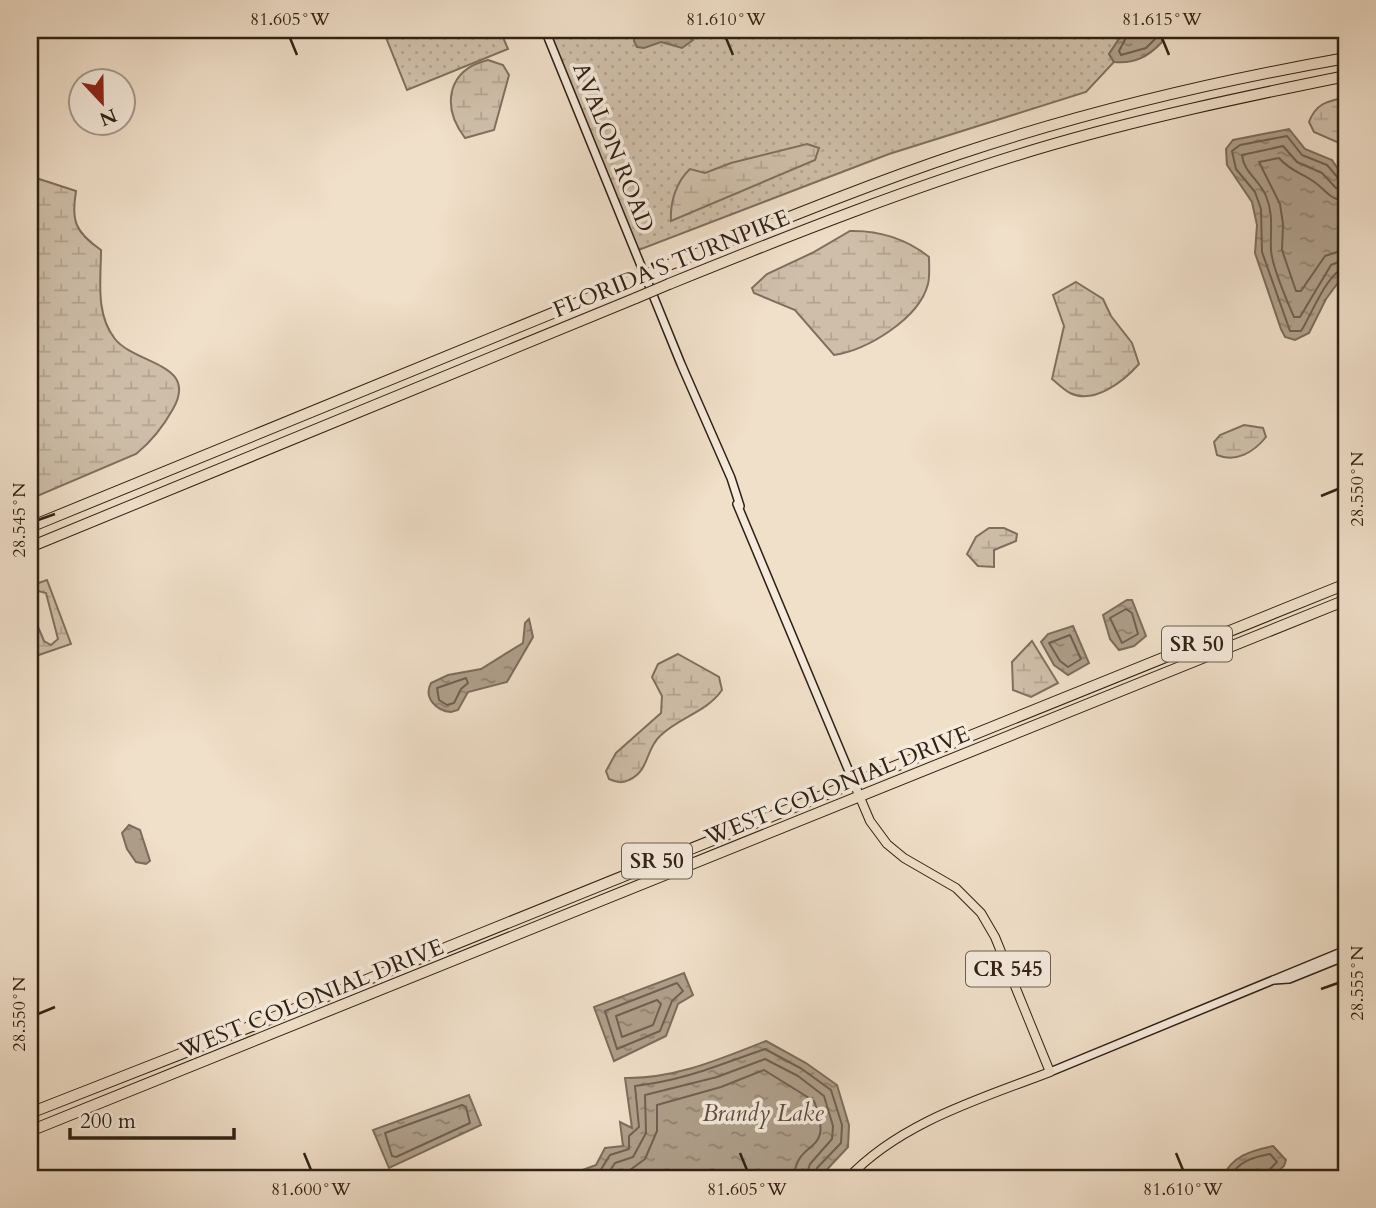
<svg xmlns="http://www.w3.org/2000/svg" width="1376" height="1208" font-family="Cardo,serif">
  <defs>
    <pattern id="grass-dots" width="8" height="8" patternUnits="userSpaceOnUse" patternTransform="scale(1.75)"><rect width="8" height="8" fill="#cfbfaa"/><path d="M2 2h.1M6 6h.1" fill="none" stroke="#b2a491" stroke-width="1.8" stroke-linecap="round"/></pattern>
    <pattern id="wetland-marsh" width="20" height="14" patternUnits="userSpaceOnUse" patternTransform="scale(1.75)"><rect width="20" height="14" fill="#cfbfaa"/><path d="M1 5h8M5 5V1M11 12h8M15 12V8" fill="none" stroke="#b2a491"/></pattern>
    <pattern id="water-ripples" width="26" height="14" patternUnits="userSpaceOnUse" patternTransform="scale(1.75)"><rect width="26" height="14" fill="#af9f8b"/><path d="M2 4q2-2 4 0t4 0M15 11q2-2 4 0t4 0" fill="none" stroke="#8f8170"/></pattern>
  </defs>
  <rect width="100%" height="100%" fill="#f0dfc9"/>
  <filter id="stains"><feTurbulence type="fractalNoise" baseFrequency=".00286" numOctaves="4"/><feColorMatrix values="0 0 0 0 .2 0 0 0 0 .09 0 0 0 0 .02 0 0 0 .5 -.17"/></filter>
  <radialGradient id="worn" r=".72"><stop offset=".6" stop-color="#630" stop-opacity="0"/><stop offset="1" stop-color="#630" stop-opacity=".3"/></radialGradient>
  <g fill="url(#grass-dots)" stroke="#80705f" stroke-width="2">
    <polygon points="383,30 500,30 508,49 407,90"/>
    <polygon points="545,30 1125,30 1109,54 1114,62 1086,92 889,154 636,251"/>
  </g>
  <g fill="url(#wetland-marsh)" stroke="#80705f" stroke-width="2">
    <path d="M488 60 503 65 509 75 494 130 465 138C441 106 447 70 488 60Z"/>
    <path d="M1346 97V146L1314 132 1309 122C1316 103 1328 101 1346 97Z"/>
    <path d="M807 144 819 148 815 160 671 221C670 202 676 182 690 169L705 173 731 163Z"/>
    <path d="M30 176 76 191C71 221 75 232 101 250 101 279 95 314 115 339 136 365 199 363 173 409 163 427 152 441 136 454L35 497 30 496Z"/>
    <path d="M850 231C878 230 907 239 929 257 929 265 930 276 928 284 919 319 867 350 834 355L795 310 754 293 752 288 767 274 812 253Z"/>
    <path d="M1076 282 1103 299 1111 316 1132 343 1139 364C1124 381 1094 405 1070 393 1064 390 1057 383 1052 379L1064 326 1053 295Z"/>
    <path d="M1244 425 1263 428 1266 437C1254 452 1236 463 1217 455L1214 442 1220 435Z"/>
    <polygon points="989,528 1004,528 1017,534 1016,541 994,550 994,567 978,566 967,554 976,537"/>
    <polygon points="47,580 71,644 30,658 30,608 44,641 51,645 58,639 46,593 30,589 30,586"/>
    <polygon points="1032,641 1058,683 1031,697 1013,690 1012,662"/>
    <path d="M678 654 719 677 722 690C706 713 679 717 660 736 645 750 650 770 629 780 622 784 616 782 609 779L606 771 616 753 661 713 662 696 652 677 658 664Z"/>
  </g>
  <g fill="url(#water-ripples)" stroke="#7c6d5b" stroke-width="2">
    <polygon points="634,30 678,30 693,40 682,48 661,42 644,48 637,47 634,41"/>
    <path d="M1125 30H1162V42C1148 57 1134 64 1114 62L1109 54Z"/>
    <polygon points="1289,129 1305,149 1332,160 1346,181 1346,272 1326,299 1309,333 1295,340 1285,337 1281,329 1255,253 1257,225 1252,202 1227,165 1226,149 1233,140"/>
    <polygon points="1127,600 1132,600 1146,636 1134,646 1119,650 1110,639 1103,615"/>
    <path d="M529 619 533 637 507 682 468 692 458 710 451 712C437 711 423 698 431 683L448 675 481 669 523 643 525 623Z"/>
    <polygon points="1073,626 1089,663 1068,675 1054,665 1041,642 1048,634"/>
    <polygon points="129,825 140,830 150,861 146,864 136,862 127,849 122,833"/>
    <polygon points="684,973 693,995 678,1004 666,1036 614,1061 594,1007"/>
    <path d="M766 1041 806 1063 837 1085 849 1125 848 1147 819 1178H561L596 1165 605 1148 623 1146 620 1122 632 1128 625 1078C675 1079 720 1059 766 1041Z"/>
    <polygon points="469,1095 481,1125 389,1168 373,1130"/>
    <path d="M1273 1146 1286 1160 1284 1166 1270 1178H1222C1232 1156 1250 1151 1273 1146Z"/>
  </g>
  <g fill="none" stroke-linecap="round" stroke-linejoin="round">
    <g stroke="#706050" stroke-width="2">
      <polyline points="1130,30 1119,51 1121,55 1146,48 1155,39 1155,30"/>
      <path d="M1346 181 1339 179 1327 165 1302 155 1287 136 1240 145 1232 151 1236 169 1255 192 1261 209 1262 252 1290 331H1301C1311 316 1328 270 1346 268"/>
      <path d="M1346 190 1336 188 1322 173 1297 162 1283 146 1242 155C1243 171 1260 181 1266 196 1274 215 1270 231 1271 250 1272 267 1287 301 1294 317H1300L1331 265 1346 259"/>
      <path d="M1346 201C1331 200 1327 192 1317 184 1304 173 1292 173 1279 158L1259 162 1280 204 1283 224 1282 250 1296 291H1301L1325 256 1346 249"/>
      <polygon points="1126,609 1132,613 1138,634 1122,643 1110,618"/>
      <polygon points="1070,635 1081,659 1068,667 1060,661 1049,643"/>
      <polygon points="466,678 468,683 461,689 454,703 447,705 439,700 437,688"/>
      <polygon points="677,983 683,991 672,1001 660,1031 617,1049 605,1011"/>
      <polygon points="657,1000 661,1004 653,1025 622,1037 616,1016"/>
      <polygon points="462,1105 466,1107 470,1123 396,1157 392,1156 385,1133"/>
      <path d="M582 1178 600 1171 610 1155 629 1149V1136L639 1127 635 1086C686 1080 718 1065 765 1049L802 1069 831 1090 842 1125 841 1143 817 1168 814 1178"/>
      <polyline points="605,1178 615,1163 633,1157 646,1133 645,1095 717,1077 765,1059 798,1076 824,1096 833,1126 832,1139 810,1164 805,1178"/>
      <path d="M619 1178 645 1159 657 1131V1105L721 1087 764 1070 814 1101C836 1158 796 1136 794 1178"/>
      <path d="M1230 1178C1237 1162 1253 1157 1270 1154L1277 1162 1268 1171 1266 1178"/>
    </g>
    <g stroke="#302214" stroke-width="10">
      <g id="secondary">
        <polyline points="545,30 681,364 731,478 740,506"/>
        <polyline points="737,504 853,781"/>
        <polyline points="1274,980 1289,979 1346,956"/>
        <polyline points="1050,1072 1346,950"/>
      </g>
    </g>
    <g stroke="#302214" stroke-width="10">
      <path id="primary" d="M848 1178C901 1122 980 1099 1050 1072L995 937 981 913 956 888 904 858 887 844 870 821 853 781"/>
    </g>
    <g stroke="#302214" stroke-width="12">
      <g id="highway">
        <path d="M661 268C760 229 858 188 959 154 1085 112 1216 81 1346 58"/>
        <path d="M669 284C790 235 911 187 1037 149 1138 119 1242 97 1346 76"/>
        <polyline points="30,527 631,281"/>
        <polyline points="30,547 636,298"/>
        <polyline points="30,1113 270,1019 1346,584"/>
        <polyline points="30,1131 1346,600"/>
      </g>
    </g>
    <use href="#secondary" stroke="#f5eadc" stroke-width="7"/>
    <use href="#primary" stroke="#f0dfc9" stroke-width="8"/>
    <use href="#highway" stroke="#f0dfc9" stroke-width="10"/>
    <g stroke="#302214" stroke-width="12" stroke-linecap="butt">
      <g id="highway-bridge">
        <polyline points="631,281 661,268"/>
        <polyline points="636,298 669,284"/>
      </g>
    </g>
    <use href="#highway-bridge" stroke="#f0dfc9" stroke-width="10"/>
  </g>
  <path fill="none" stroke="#302214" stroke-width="2.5" d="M290 38 297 55M726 38 733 55M1162 38 1169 55M1321 496 1338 489M38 520 55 514M1321 989 1338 983M38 1014 55 1007M304 1153 311 1170M740 1153 747 1170M1176 1153 1183 1170"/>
  <g text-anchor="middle" stroke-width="7" stroke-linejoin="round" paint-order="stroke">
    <g fill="#f5eadc" stroke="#6b5e50" stroke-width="2">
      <rect x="1162" y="626.5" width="70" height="35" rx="5"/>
      <rect x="622" y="843.5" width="70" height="35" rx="5"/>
      <rect x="966" y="951.5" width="84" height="35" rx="5"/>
    </g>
    <g font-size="21" font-weight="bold" fill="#302214">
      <text x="1197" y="651">SR 50</text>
      <text x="657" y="868">SR 50</text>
      <text x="1008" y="976">CR 545</text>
    </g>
    <g font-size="23" fill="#302214" stroke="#f5eadc">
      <text transform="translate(614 147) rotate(68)" y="8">AVALON ROAD</text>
      <text transform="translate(671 263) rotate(-22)" y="8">FLORIDA'S TURNPIKE</text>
      <text transform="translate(837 785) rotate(-22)" y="8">WEST COLONIAL DRIVE</text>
      <text transform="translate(311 998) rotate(-22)" y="8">WEST COLONIAL DRIVE</text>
    </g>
    <g font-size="24" font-style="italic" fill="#5c4e3e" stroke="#f5eadc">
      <text x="763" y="1121">Brandy Lake</text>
    </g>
  </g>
  <rect width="1376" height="1208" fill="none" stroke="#f0dfc9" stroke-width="77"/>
  <g transform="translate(102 102) rotate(158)"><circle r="33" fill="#f5eadc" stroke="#a69a8c" stroke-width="2"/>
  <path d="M0-5L12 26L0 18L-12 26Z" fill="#8f2418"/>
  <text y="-10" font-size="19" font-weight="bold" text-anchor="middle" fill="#302214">N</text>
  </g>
  <path d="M70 1128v10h164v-10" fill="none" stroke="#302214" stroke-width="3.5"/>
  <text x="80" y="1128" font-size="21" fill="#302214" stroke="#f5eadc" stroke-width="5" paint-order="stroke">200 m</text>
  <rect x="38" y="38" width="1300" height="1132" fill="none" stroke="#302214" stroke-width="2.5"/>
  <g font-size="18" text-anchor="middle" fill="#302214">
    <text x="290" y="25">81.605°W</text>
    <text x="726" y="25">81.610°W</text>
    <text x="1162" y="25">81.615°W</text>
    <text transform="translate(1357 489) rotate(-90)" y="6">28.550°N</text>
    <text transform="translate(19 520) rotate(-90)" y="6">28.545°N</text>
    <text transform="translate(1357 983) rotate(-90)" y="6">28.555°N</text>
    <text transform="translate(19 1014) rotate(-90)" y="6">28.550°N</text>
    <text x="311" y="1195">81.600°W</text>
    <text x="747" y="1195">81.605°W</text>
    <text x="1183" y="1195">81.610°W</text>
  </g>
  <rect width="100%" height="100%" filter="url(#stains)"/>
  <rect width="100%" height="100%" fill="url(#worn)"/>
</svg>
